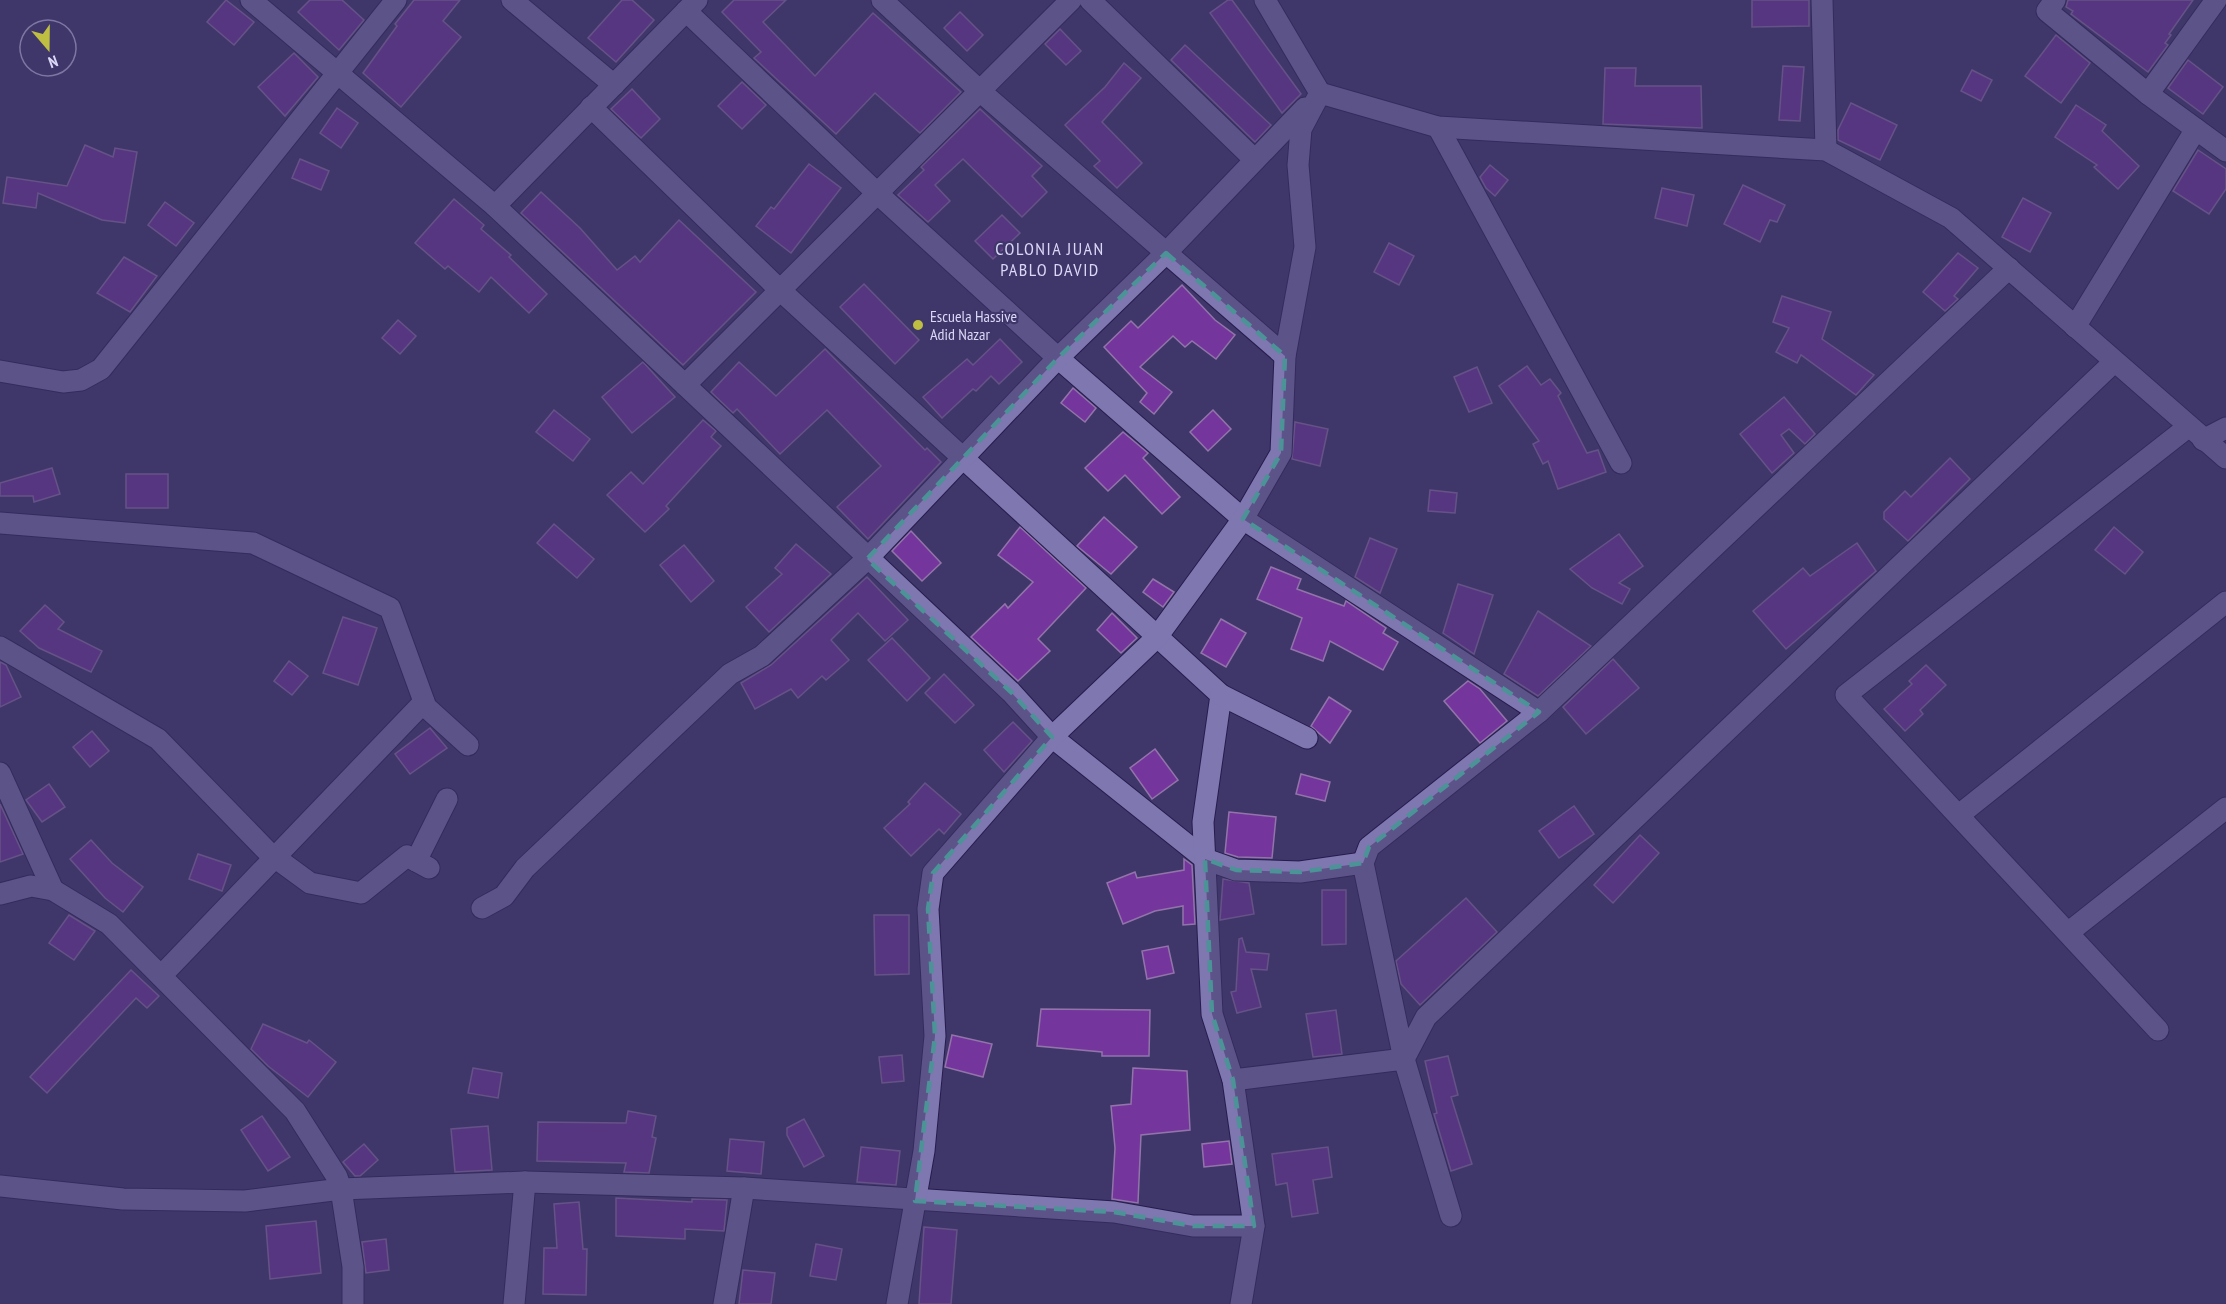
<svg xmlns="http://www.w3.org/2000/svg" width="2226" height="1304" font-family="'PT Sans Narrow',sans-serif">
  <rect width="100%" height="100%" fill="#3f376a"/>
  <g fill="#74369d" stroke="#9274aa" stroke-width="1.5">
    <polygon points="226,0 254,22 234,45 207,22"/>
    <polygon points="310,0 342,0 364,20 339,50 298,12"/>
    <polygon points="414,0 460,0 443,21 461,37 401,107 363,73 397,26 395,24"/>
    <polygon points="622,0 632,0 654,20 616,62 588,38"/>
    <polygon points="734,0 786,0 763,22 815,76 873,13 961,92 920,133 875,93 836,134 754,58 761,52 722,12"/>
    <polygon points="1228,0 1232,0 1301,94 1282,113 1210,13"/>
    <polygon points="1752,0 1809,0 1809,26 1752,27"/>
    <polygon points="2068,0 2193,0 2169,34 2171,35 2165,43 2168,45 2148,72 2071,14 2073,11 2066,7"/>
    <polygon points="960,12 983,35 967,51 944,28"/>
    <polygon points="1060,29 1081,51 1066,65 1045,44"/>
    <polygon points="2056,35 2090,63 2061,103 2025,76"/>
    <polygon points="1185,45 1271,125 1255,142 1171,60"/>
    <polygon points="294,53 318,77 285,116 258,87"/>
    <polygon points="2188,60 2223,87 2203,114 2168,88"/>
    <polygon points="1124,63 1141,78 1102,122 1142,163 1117,188 1094,166 1100,161 1065,125 1105,87"/>
    <polygon points="1783,66 1804,67 1800,121 1779,120"/>
    <polygon points="1605,68 1636,68 1635,86 1701,86 1702,128 1603,124"/>
    <polygon points="1972,70 1992,80 1981,101 1961,91"/>
    <polygon points="742,82 766,105 742,129 718,106"/>
    <polygon points="632,89 660,119 641,138 611,109"/>
    <polygon points="1851,103 1897,125 1880,160 1838,140 1838,130"/>
    <polygon points="2076,105 2106,125 2102,131 2139,166 2118,189 2094,167 2097,165 2055,137"/>
    <polygon points="337,108 358,123 341,148 320,133"/>
    <polygon points="980,109 1042,166 1032,176 1047,192 1022,217 963,159 935,185 950,201 928,222 898,195 924,170 921,167"/>
    <polygon points="85,145 113,157 115,148 137,152 125,223 102,220 38,193 36,208 3,203 7,177 67,186"/>
    <polygon points="2198,150 2226,169 2226,189 2209,214 2173,191"/>
    <polygon points="300,159 329,171 321,190 292,178"/>
    <polygon points="809,164 841,188 791,253 756,226 771,207 774,209"/>
    <polygon points="1490,165 1508,180 1495,196 1486,188 1480,177"/>
    <polygon points="1743,185 1785,205 1777,222 1770,220 1760,242 1724,224"/>
    <polygon points="1662,188 1694,195 1687,226 1655,218"/>
    <polygon points="541,192 580,228 617,270 635,256 640,262 679,220 756,292 683,365 521,213"/>
    <polygon points="2023,198 2051,213 2030,252 2002,237"/>
    <polygon points="454,199 484,225 481,229 511,255 509,257 547,294 529,313 491,277 479,292 448,266 445,269 415,243"/>
    <polygon points="165,202 194,223 176,246 148,225"/>
    <polygon points="1002,215 1020,233 993,259 975,241"/>
    <polygon points="1389,243 1414,256 1399,285 1374,272"/>
    <polygon points="1958,253 1978,268 1954,296 1958,299 1945,311 1923,292"/>
    <polygon points="124,257 157,276 130,312 97,293"/>
    <polygon points="864,284 919,340 895,364 840,307"/>
    <polygon points="1182,285 1215,320 1235,335 1216,359 1192,341 1185,347 1173,336 1140,367 1172,392 1154,414 1140,402 1147,393 1104,347 1131,321 1138,328"/>
    <polygon points="1782,296 1831,312 1822,339 1874,375 1856,395 1801,355 1797,363 1776,352 1789,328 1773,322"/>
    <polygon points="398,320 416,336 400,354 382,338"/>
    <polygon points="1000,339 1022,362 999,384 991,376 976,391 973,389 942,418 923,397 967,359 973,365"/>
    <polygon points="825,349 925,450 927,448 941,462 868,539 837,507 881,466 827,410 780,454 737,409 733,413 711,392 739,362 776,396"/>
    <polygon points="643,362 675,397 632,433 602,397"/>
    <polygon points="1527,366 1541,385 1550,379 1561,393 1558,396 1587,453 1598,450 1606,472 1558,489 1548,461 1543,464 1533,444 1539,441 1499,386"/>
    <polygon points="1477,367 1492,403 1469,412 1454,377"/>
    <polygon points="1073,388 1096,408 1085,422 1061,403"/>
    <polygon points="1784,397 1815,434 1805,444 1789,429 1781,435 1794,453 1772,473 1740,434"/>
    <polygon points="554,410 590,439 573,461 536,432"/>
    <polygon points="1213,410 1231,429 1208,451 1190,432"/>
    <polygon points="703,420 716,431 711,437 721,446 666,506 669,509 645,532 607,495 631,472 643,484"/>
    <polygon points="1295,422 1328,429 1320,466 1292,459"/>
    <polygon points="1123,432 1148,453 1143,458 1180,497 1162,514 1125,475 1108,491 1085,468"/>
    <polygon points="1950,458 1970,479 1908,541 1884,519 1884,512 1905,491 1911,497"/>
    <polygon points="52,468 60,494 34,502 33,496 0,496 0,483"/>
    <rect x="126" y="474" width="42" height="34"/>
    <polygon points="1430,490 1457,493 1455,513 1428,511"/>
    <polygon points="1104,517 1137,547 1111,574 1077,546"/>
    <polygon points="554,524 594,559 577,578 537,543"/>
    <polygon points="1020,527 1086,588 1038,639 1050,651 1018,681 971,637 1005,604 1008,608 1033,582 998,555"/>
    <polygon points="2114,527 2143,552 2125,574 2095,550"/>
    <polygon points="911,531 941,563 922,581 892,551"/>
    <polygon points="1619,534 1643,566 1619,583 1630,589 1622,604 1592,588 1570,569"/>
    <polygon points="1370,538 1397,549 1380,593 1355,577"/>
    <polygon points="1857,543 1876,571 1786,649 1753,611 1803,568 1810,576"/>
    <polygon points="796,544 831,574 769,632 746,607 782,574 775,568"/>
    <polygon points="684,545 714,581 691,602 660,565"/>
    <polygon points="1271,567 1301,579 1297,589 1344,606 1346,601 1386,628 1383,633 1398,642 1383,670 1330,641 1323,661 1291,649 1302,618 1257,599"/>
    <polygon points="867,577 908,620 885,641 858,613 831,640 849,660 826,680 822,676 798,698 791,689 755,709 741,683 771,665"/>
    <polygon points="1153,579 1174,592 1163,607 1143,592"/>
    <polygon points="1458,584 1493,595 1474,654 1443,633"/>
    <polygon points="45,605 64,622 58,629 102,651 91,672 39,648 20,631"/>
    <polygon points="1538,611 1591,646 1538,696 1504,674"/>
    <polygon points="1112,613 1137,638 1121,653 1097,630"/>
    <polygon points="343,617 377,628 358,685 323,673"/>
    <polygon points="1221,619 1246,633 1226,667 1201,653"/>
    <polygon points="892,638 930,678 907,701 868,660"/>
    <polygon points="1613,659 1639,688 1586,734 1563,707"/>
    <polygon points="289,661 308,676 292,695 274,681"/>
    <polygon points="0,662 6,665 21,697 0,707"/>
    <polygon points="1926,665 1946,685 1920,710 1923,714 1905,731 1884,709 1912,684 1909,681"/>
    <polygon points="944,674 974,705 955,723 925,693"/>
    <polygon points="1468,681 1480,689 1507,721 1480,743 1444,701"/>
    <polygon points="1329,697 1351,711 1330,743 1311,726"/>
    <polygon points="1013,722 1032,741 1004,772 984,750"/>
    <polygon points="430,728 447,748 410,774 395,754"/>
    <polygon points="92,731 109,751 90,767 73,747"/>
    <polygon points="1155,749 1178,780 1152,799 1130,768"/>
    <polygon points="1301,774 1330,782 1325,801 1296,794"/>
    <polygon points="925,783 961,814 944,834 939,829 911,856 884,828 910,804 908,802"/>
    <polygon points="49,784 65,807 42,822 26,800"/>
    <polygon points="0,804 23,854 0,862"/>
    <polygon points="1574,806 1594,834 1559,858 1539,831"/>
    <polygon points="1229,812 1276,817 1272,858 1238,857 1225,853"/>
    <polygon points="1640,835 1659,853 1613,903 1594,885"/>
    <polygon points="91,840 112,863 143,887 123,912 105,898 70,859"/>
    <polygon points="198,854 231,865 222,891 189,879"/>
    <polygon points="1184,859 1192,865 1195,924 1183,925 1183,906 1155,911 1123,924 1107,883 1135,872 1137,878 1184,870"/>
    <polygon points="1223,879 1249,883 1254,914 1220,920"/>
    <polygon points="1322,890 1346,890 1346,944 1322,945"/>
    <polygon points="1466,898 1497,932 1420,1005 1401,984 1396,961"/>
    <polygon points="69,915 95,931 74,960 49,943"/>
    <polygon points="874,915 909,915 909,974 875,975"/>
    <polygon points="1242,938 1246,952 1269,954 1267,970 1251,969 1261,1007 1237,1013 1231,992 1236,991 1239,939"/>
    <polygon points="1168,946 1174,973 1147,979 1142,951"/>
    <polygon points="131,970 159,996 147,1008 136,998 47,1093 30,1077"/>
    <polygon points="1041,1009 1150,1010 1149,1056 1102,1056 1102,1052 1037,1046"/>
    <polygon points="1336,1010 1342,1054 1313,1057 1306,1014"/>
    <polygon points="263,1024 307,1043 309,1040 336,1062 308,1097 268,1066 251,1049"/>
    <polygon points="952,1035 992,1044 983,1077 945,1067"/>
    <polygon points="902,1055 904,1081 882,1083 879,1057"/>
    <polygon points="1448,1056 1458,1095 1451,1097 1472,1164 1451,1171 1434,1114 1437,1113 1425,1061"/>
    <polygon points="473,1068 502,1073 498,1098 468,1093"/>
    <polygon points="1133,1068 1187,1071 1190,1130 1141,1135 1138,1203 1112,1199 1115,1148 1111,1106 1131,1104"/>
    <polygon points="628,1111 656,1116 652,1137 656,1138 649,1173 624,1172 626,1163 537,1161 538,1122 626,1123"/>
    <polygon points="262,1116 290,1157 268,1171 241,1130"/>
    <polygon points="804,1119 824,1156 804,1167 787,1135 787,1128"/>
    <polygon points="488,1126 492,1170 455,1172 451,1129"/>
    <polygon points="730,1139 764,1142 761,1174 727,1171"/>
    <polygon points="1229,1141 1232,1164 1204,1167 1202,1144"/>
    <polygon points="364,1144 378,1160 360,1176 355,1176 343,1162"/>
    <polygon points="861,1147 900,1151 896,1185 857,1182"/>
    <polygon points="1328,1147 1332,1177 1313,1180 1318,1213 1292,1217 1287,1183 1276,1185 1272,1154"/>
    <polygon points="616,1198 692,1202 692,1199 727,1200 724,1231 685,1229 685,1239 616,1236"/>
    <polygon points="579,1202 583,1249 587,1249 586,1295 543,1294 544,1248 557,1248 554,1204"/>
    <polygon points="316,1221 321,1273 270,1279 266,1226"/>
    <polygon points="924,1227 957,1230 951,1304 919,1304"/>
    <polygon points="386,1239 389,1270 366,1273 362,1242"/>
    <polygon points="816,1244 842,1249 836,1280 810,1276"/>
    <polygon points="743,1270 775,1273 771,1304 739,1304"/>
  </g>
  <g fill="none" stroke-linecap="round" stroke-linejoin="round">
    <g stroke="#271c4d" stroke-width="23">
      <g id="minor">
        <polyline points="251,0 495,206 1011,692 1052,737 1205,859 1236,870 1300,872 1363,863"/>
        <polyline points="512,0 614,85"/>
        <polyline points="882,0 980,91 1285,356"/>
        <polyline points="1090,0 1255,160"/>
        <polyline points="1265,0 1320,93 1438,127 1826,150 1951,218 2226,458"/>
        <polyline points="1822,0 1826,150"/>
        <polyline points="2055,0 2047,11 2148,94 2226,151"/>
        <polyline points="686,11 877,193 1058,358 1243,519 1539,712"/>
        <polyline points="2148,94 2216,0"/>
        <polyline points="591,107 780,290 1221,695 1203,822 1212,1014 1233,1080 1254,1226 1241,1304"/>
        <polyline points="1438,127 1621,463"/>
        <polyline points="495,206 697,0"/>
        <polyline points="2009,268 1539,712 1369,847 1363,863 1404,1059 1426,1017 2114,362"/>
        <polyline points="2075,327 2196,129"/>
        <polyline points="0,371 63,382 81,380 101,369 396,0"/>
        <polyline points="685,385 1071,0"/>
        <polyline points="2203,440 2226,428"/>
        <polyline points="0,523 253,543 390,608 426,707 468,745"/>
        <polyline points="0,647 158,739 269,853 310,883 361,893 407,856 429,868"/>
        <polyline points="1221,695 1307,738"/>
        <polyline points="0,773 53,890"/>
        <polyline points="1959,815 2226,602"/>
        <polyline points="416,861 447,799"/>
        <polyline points="0,894 31,886 53,890 109,924 295,1111 337,1177 341,1189 353,1267 353,1304"/>
        <polyline points="482,908 504,896 525,868 730,674 762,656 867,559 1058,358 1166,253 1305,108"/>
        <polyline points="2069,932 2226,808"/>
        <polyline points="161,976 424,702"/>
        <polyline points="2158,1030 1846,695 2188,427"/>
        <polyline points="1233,1080 1404,1059 1451,1216"/>
        <polyline points="0,1186 123,1199 245,1201 341,1189 525,1182 744,1188 1114,1212 1193,1226 1254,1226"/>
        <polyline points="514,1304 525,1182"/>
        <polyline points="724,1304 744,1188"/>
        <polyline points="897,1304 924,1151 935,1036 928,909 933,873 1052,737 1157,637 1243,519 1281,453 1285,356 1305,247 1298,165 1301,129 1320,93"/>
      </g>
    </g>
    <use href="#minor" stroke="#7e77b0" stroke-width="21"/>
  </g>
  <path d="M0 0H2226V1304H0ZM1166 253 1285 356 1281 453 1243 519 1539 712 1369 847 1363 863 1300 872 1236 870 1205 859 1212 1014 1233 1080 1254 1226H1193L1114 1212 915 1201 935 1036 928 909 933 873 1052 737 1011 692 867 559 1058 358Z" fill="#3f376a" fill-opacity=".55" fill-rule="evenodd"/>
  <path fill="none" stroke="#4c9397" stroke-width="4.5" stroke-dasharray="12 8" stroke-linejoin="round" d="M1166 253 1285 356 1281 453 1243 519 1539 712 1369 847 1363 863 1300 872 1236 870 1205 859 1212 1014 1233 1080 1254 1226H1193L1114 1212 915 1201 935 1036 928 909 933 873 1052 737 1011 692 867 559 1058 358Z"/>
  <circle fill="#bebe42" stroke="#3f376a" stroke-width="2" cx="918" cy="325" r="6"/>
  <g text-anchor="middle" stroke-width="4.5" stroke-linejoin="round" paint-order="stroke">
    <g font-size="16" fill="#dad7f7" stroke="#3f376a" text-anchor="start">
      <text x="930" y="322">Escuela Hassive<tspan x="930" dy="18">Adid Nazar</tspan></text>
    </g>
    <g font-size="18" letter-spacing="1.5" fill="#dad7f7" stroke="#3f376a">
      <text x="1050" y="255">COLONIA JUAN<tspan x="1050" dy="21">PABLO DAVID</tspan></text>
    </g>
  </g>
  <g transform="translate(48 48) rotate(160)"><circle r="28" fill="#3f376a" stroke="#7d77a2" stroke-width="1.5"/>
  <path d="M0-4.5L10 22L0 15L-10 22Z" fill="#bebe42"/>
  <text y="-9" font-size="16" font-weight="bold" text-anchor="middle" fill="#dad7f7">N</text>
  </g>
</svg>
